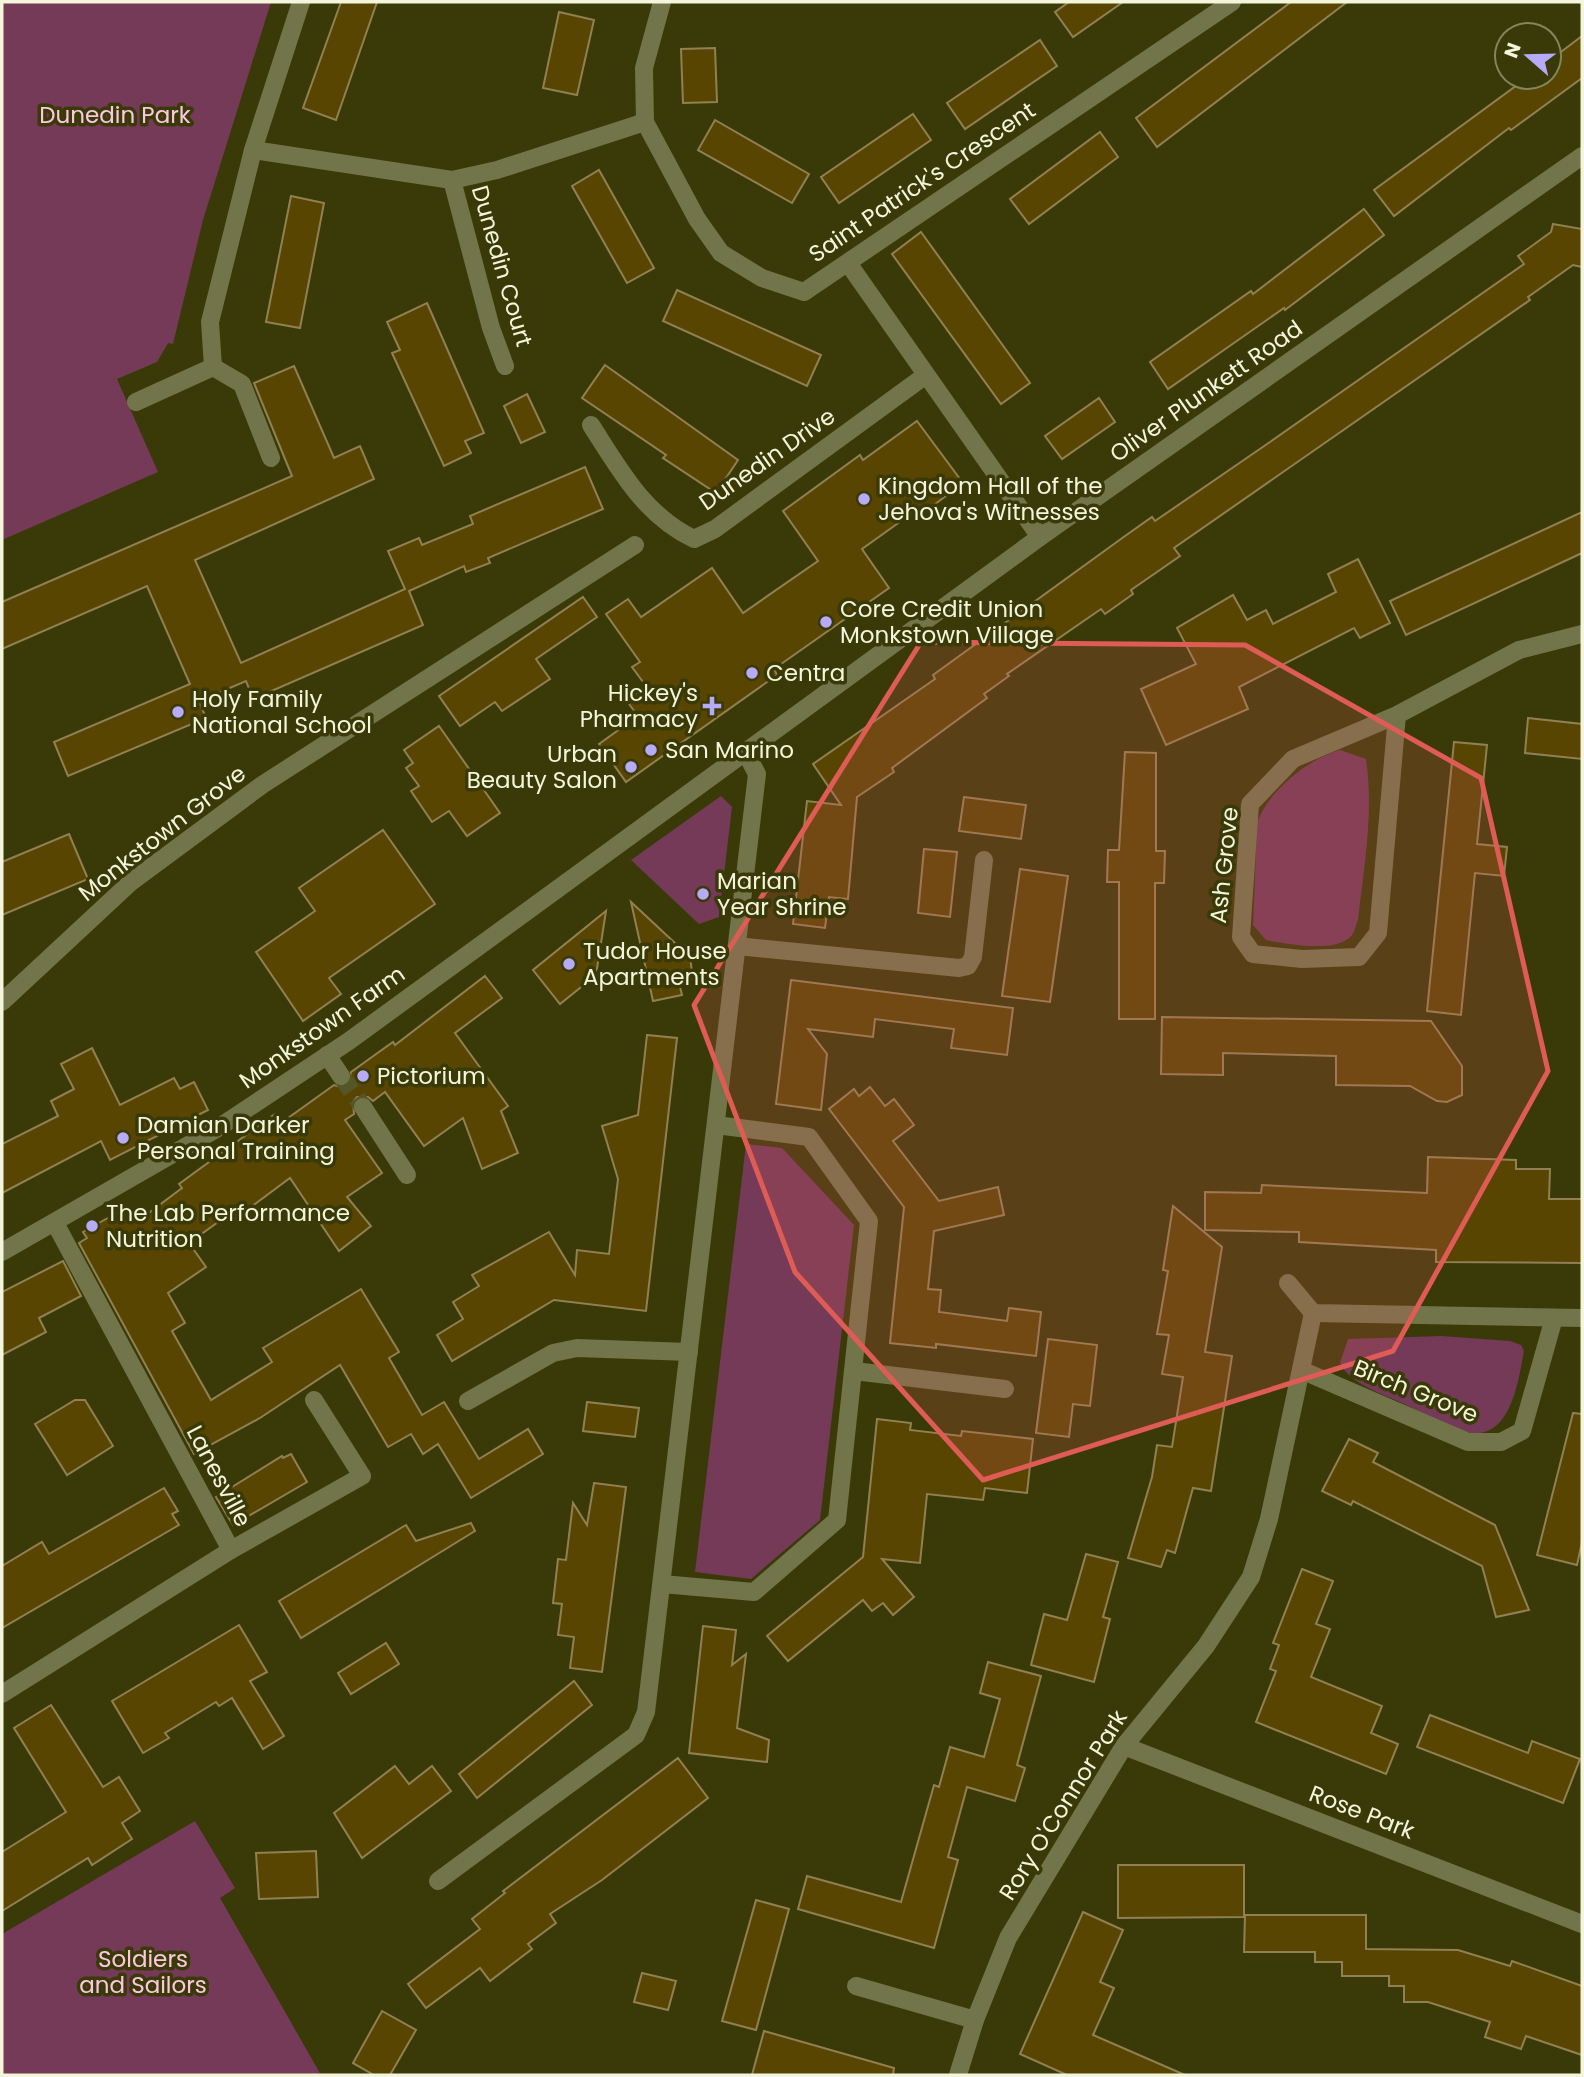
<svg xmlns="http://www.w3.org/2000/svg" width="1584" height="2077" font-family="Poppins,sans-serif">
  <rect width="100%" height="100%" fill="#393a08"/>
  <g fill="#743a57">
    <polygon points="2,2 271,2 203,220 173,344 168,343 157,362 117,379 158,472 2,540"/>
    <path d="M1340 750 1366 759C1374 812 1364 867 1358 920 1356 924 1355 931 1352 935 1338 954 1286 944 1266 940L1253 925 1257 823C1268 791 1308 759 1340 750Z"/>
    <polygon points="721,796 732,807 719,917 699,924 631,860"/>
    <polygon points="746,1144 782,1148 854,1225 820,1520 751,1579 695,1572"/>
    <path d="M1442 1336 1510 1341 1521 1345 1524 1351C1519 1377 1512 1438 1471 1433 1448 1430 1423 1413 1402 1403 1383 1394 1350 1384 1340 1363L1348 1339Z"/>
    <polygon points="195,1821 235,1888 220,1898 321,2075 2,2075 2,1934"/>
  </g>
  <g fill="#584502" stroke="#918052" stroke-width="2">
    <polygon points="341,2 377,2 336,120 303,108"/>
    <polygon points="1069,2 1123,2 1073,37 1055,12"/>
    <polygon points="1291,2 1347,2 1157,147 1136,118"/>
    <polygon points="559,12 594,20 577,95 543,88"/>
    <polygon points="1582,36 1582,78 1511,130 1509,128 1394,216 1374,190 1528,77 1549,77 1549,61"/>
    <polygon points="1040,40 1057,66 965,129 947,103"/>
    <polygon points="715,48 717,102 683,103 681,49"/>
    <polygon points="913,114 931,140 839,203 821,177"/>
    <polygon points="715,120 809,174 792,203 698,150"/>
    <polygon points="1100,132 1118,157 1029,224 1010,199"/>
    <polygon points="599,170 654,268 627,283 572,186"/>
    <polygon points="291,196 324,203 300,328 266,322"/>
    <polygon points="1364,209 1384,235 1285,310 1284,308 1168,389 1150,362 1251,291 1253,294"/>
    <polygon points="1553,224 1582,229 1582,267 1573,265 1528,297 1530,300 1174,548 1180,556 1131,590 1133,594 1105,614 1101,609 1007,674 1009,676 984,694 987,698 892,768 894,772 857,797 848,899 829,897 825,928 793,924 807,801 841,805 813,764 935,679 933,675 1125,536 1152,517 1155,521 1270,442 1524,264 1518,256 1551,232"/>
    <polygon points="921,232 1030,383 1001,404 892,254"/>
    <polygon points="677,290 821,355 807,386 663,321"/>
    <polygon points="427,303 484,433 465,441 471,453 444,466 392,353 400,350 387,322"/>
    <polygon points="605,365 738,460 716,493 663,458 666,455 582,398"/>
    <polygon points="294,366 334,458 360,446 374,479 195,560 241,663 405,589 388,551 419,538 422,545 473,524 470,516 585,467 603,509 488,558 490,563 466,572 464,566 409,591 423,625 253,699 246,681 199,701 206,718 68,776 54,742 190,684 147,586 2,649 2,602 292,476 254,383"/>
    <polygon points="527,394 545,432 521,443 504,406"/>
    <polygon points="1099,398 1115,422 1062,459 1045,436"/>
    <polygon points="917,421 963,483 922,514 918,509 862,549 889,588 774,669 777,675 626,782 599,744 638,716 626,700 646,686 632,667 640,662 606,614 628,599 641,617 712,568 743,613 818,561 783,511 860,455 863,460"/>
    <polygon points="1582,512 1582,553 1406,635 1390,601"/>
    <polygon points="1358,559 1390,623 1360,638 1354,628 1239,687 1248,709 1166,745 1141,689 1196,664 1177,628 1233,595 1247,620 1266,610 1273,624 1336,592 1328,574"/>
    <polygon points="583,597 597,617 536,659 550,679 502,711 495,702 460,726 439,696"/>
    <polygon points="1528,718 1582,724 1582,759 1525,753"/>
    <polygon points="439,726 500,813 467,836 449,811 432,822 411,791 419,786 406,768 413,763 404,750"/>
    <polygon points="1454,742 1487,745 1477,844 1507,847 1504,876 1475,873 1461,1015 1427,1011"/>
    <polygon points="1125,752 1156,753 1156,851 1165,851 1164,883 1155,883 1155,1019 1119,1019 1119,882 1107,882 1108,850 1119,850"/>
    <polygon points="964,797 1026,805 1021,839 959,831"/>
    <polygon points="383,830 435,904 329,978 341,994 303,1021 256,952 315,911 299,888"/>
    <polygon points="69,834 88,879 2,915 2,862"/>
    <polygon points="924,849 957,852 950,917 918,913"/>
    <polygon points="1020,869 1068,876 1050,1002 1002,996"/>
    <polygon points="631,902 690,957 693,979 679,983 682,995 653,1001"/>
    <polygon points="606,911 596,975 560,1004 533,970"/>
    <polygon points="485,976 502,998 455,1033 508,1106 501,1111 518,1153 482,1169 463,1118 424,1146 385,1092 373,1101 368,1097 357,1097 353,1102 354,1114 345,1120 382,1173 347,1197 371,1226 339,1251 290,1178 232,1221 228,1215 189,1243 206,1267 168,1293 185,1323 172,1331 211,1400 272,1362 263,1348 361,1289 399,1352 389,1358 422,1415 444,1402 479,1459 528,1429 543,1454 471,1498 438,1444 423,1454 411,1434 388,1447 340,1365 260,1418 194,1454 79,1243 87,1238 83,1232 129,1206 138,1221 182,1188 179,1184 275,1114 281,1123 334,1085 341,1087 348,1085 351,1072 393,1042 395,1045"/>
    <polygon points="791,980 1013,1008 1007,1055 951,1048 954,1029 875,1019 873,1037 808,1029 827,1054 821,1110 776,1104"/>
    <polygon points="1162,1017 1431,1021 1462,1066 1462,1095 1447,1102 1437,1101 1410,1086 1336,1085 1336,1056 1223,1053 1223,1075 1161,1074"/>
    <polygon points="647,1035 677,1038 646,1311 554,1300 452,1361 437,1335 463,1319 453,1302 479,1286 472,1275 549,1232 575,1275 577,1250 609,1254 618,1179 602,1126 638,1115"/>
    <polygon points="92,1048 120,1105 174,1078 180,1089 194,1082 208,1110 110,1160 101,1141 2,1193 2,1144 58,1116 51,1101 74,1089 61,1064"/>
    <polygon points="870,1087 885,1106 894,1099 914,1125 893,1141 939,1201 998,1187 1004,1215 934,1231 928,1289 941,1290 939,1312 1007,1321 1009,1308 1041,1312 1036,1356 936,1344 936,1348 890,1343 904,1207 829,1109 854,1089 859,1096"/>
    <polygon points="1428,1157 1516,1160 1516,1169 1550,1169 1549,1199 1582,1199 1582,1263 1436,1262 1436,1250 1299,1242 1299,1232 1205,1230 1205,1192 1261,1193 1262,1185 1427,1193"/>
    <polygon points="1173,1206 1222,1247 1205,1352 1232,1356 1211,1491 1193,1488 1175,1553 1167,1550 1161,1567 1128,1558 1152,1477 1157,1445 1172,1447 1183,1377 1162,1374 1169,1335 1157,1334 1168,1271 1163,1270"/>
    <polygon points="63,1261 81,1296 39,1318 46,1332 2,1355 2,1292"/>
    <polygon points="1048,1339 1097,1345 1090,1406 1073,1404 1069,1437 1036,1433"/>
    <polygon points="75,1400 85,1400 113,1446 67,1475 35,1424"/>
    <polygon points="587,1402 639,1408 635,1437 583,1431"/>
    <polygon points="1573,1413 1582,1414 1582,1542 1577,1565 1537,1555"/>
    <polygon points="877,1419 911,1423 910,1430 961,1436 962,1431 1033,1439 1027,1493 985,1488 983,1500 927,1494 920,1563 882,1559 914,1597 893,1615 883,1603 872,1611 863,1600 788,1661 767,1636 863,1557"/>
    <polygon points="1349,1439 1378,1453 1373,1462 1495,1525 1529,1610 1496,1617 1482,1566 1353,1501 1351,1505 1322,1491"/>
    <polygon points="291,1454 307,1482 233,1525 216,1497 282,1456 283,1458"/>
    <polygon points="594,1483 626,1487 602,1672 570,1668 574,1637 558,1635 562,1604 553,1603 558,1559 566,1560 573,1503 587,1525"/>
    <polygon points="164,1488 178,1511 172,1514 179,1525 2,1628 2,1566 42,1542 49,1554"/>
    <polygon points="471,1523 475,1531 301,1638 279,1601 406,1525 416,1541"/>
    <polygon points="1086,1554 1118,1562 1103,1617 1110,1619 1094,1682 1031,1665 1044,1614 1067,1620"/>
    <polygon points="1302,1569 1333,1581 1316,1624 1330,1629 1311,1677 1382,1706 1371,1733 1398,1744 1386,1774 1256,1722 1276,1671 1270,1669 1279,1645 1273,1643"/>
    <polygon points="239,1625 267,1672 250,1681 284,1736 263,1749 232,1698 219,1706 216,1702 165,1733 169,1738 143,1753 112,1701"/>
    <polygon points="703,1626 736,1630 732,1665 746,1654 737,1728 769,1740 767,1762 689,1753"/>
    <polygon points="386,1643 399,1664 351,1694 338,1673"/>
    <polygon points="988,1662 1041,1676 1017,1765 1025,1768 1015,1801 967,1787 948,1857 958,1860 934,1948 798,1909 807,1876 901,1902 934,1785 939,1787 950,1747 984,1757 1000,1699 980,1693"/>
    <polygon points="574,1681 592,1705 477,1798 459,1774"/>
    <polygon points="51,1705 103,1787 119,1777 140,1811 122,1823 132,1839 92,1865 88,1858 2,1911 2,1852 66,1812 14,1728"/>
    <polygon points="1430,1715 1528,1753 1532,1741 1580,1759 1563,1803 1417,1747"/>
    <polygon points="678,1758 708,1798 602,1880 550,1914 556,1923 528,1944 532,1949 490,1981 480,1968 426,2008 408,1984 480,1929 472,1919 505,1893 503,1891"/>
    <polygon points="395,1766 409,1784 432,1766 451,1791 362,1858 334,1813"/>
    <polygon points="316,1851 318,1897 259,1899 256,1853"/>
    <polygon points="1118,1865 1244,1865 1244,1917 1118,1918"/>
    <polygon points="756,1900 789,1909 756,2030 722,2021"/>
    <polygon points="1083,1912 1123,1930 1100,1982 1114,1988 1093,2035 1185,2075 1067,2075 1020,2054"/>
    <polygon points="1245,1915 1366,1915 1366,1949 1458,1950 1510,1966 1512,1961 1582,1986 1582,2055 1526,2036 1521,2049 1485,2037 1490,2022 1428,2002 1404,2002 1404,1986 1389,1986 1389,1976 1342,1976 1342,1962 1315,1962 1315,1952 1244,1952"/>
    <polygon points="642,1973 676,1981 668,2010 634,2002"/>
    <polygon points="382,2011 416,2030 390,2075 374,2075 353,2063"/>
    <polygon points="764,2031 894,2068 893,2075 752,2075"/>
  </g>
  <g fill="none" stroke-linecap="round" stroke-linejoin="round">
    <polyline stroke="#555628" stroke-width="18" stroke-dasharray="18 9" stroke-linecap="butt" points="341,1076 363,1107"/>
    <g stroke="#72744a" stroke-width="18">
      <polyline points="662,2 644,68 645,122 697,219 721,253 762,278 804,292 1232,2"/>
      <polyline points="253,150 452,180 497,170 645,122"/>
      <polyline points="452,180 491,328 505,366"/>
      <polyline points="848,263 1040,537"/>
      <polyline points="213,367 242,384 271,458"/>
      <polyline points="136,402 213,367 210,322 253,150 301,2"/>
      <path d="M591 425C620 470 644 515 694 539L715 529 926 375"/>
      <polyline points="1397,715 1378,933 1359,957 1302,959 1253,954 1241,937 1250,804 1293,759 1397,715 1519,650 1582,634"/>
      <polyline points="737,946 959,968 968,966 973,957 984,860"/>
      <polyline points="2,1002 131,882 262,785 635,545"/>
      <polyline points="327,1055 341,1076"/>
      <polyline points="363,1107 407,1175"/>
      <polyline points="2,1252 218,1128 349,1041 1040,537 1582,156"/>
      <polyline points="1288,1283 1313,1313 1582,1318"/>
      <polyline points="1301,1370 1468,1442 1501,1442 1522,1431 1554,1318"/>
      <polyline points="854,1371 1005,1389"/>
      <polyline points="468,1401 553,1353 577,1348 689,1352"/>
      <polyline points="231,1550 362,1476 314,1400"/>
      <polyline points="662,1584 754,1592 837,1520 869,1221 809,1137 716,1125"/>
      <polyline points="2,1694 231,1550 55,1223"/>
      <polyline points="1124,1746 1582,1924"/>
      <polyline points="438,1881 636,1735 646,1712 757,774 745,751"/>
      <polyline points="856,1986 975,2020"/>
      <polyline points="958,2075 975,2020 1008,1938 1124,1746 1206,1646 1251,1577 1269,1519 1313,1313"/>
    </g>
  </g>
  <path fill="#de5c55" fill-opacity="0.2" stroke="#de5c55" stroke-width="5" stroke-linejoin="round" d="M921 642 1245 645 1481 778 1548 1071 1393 1351 983 1480 795 1272 694 1005Z"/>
  <g fill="#b7abf8" stroke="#393a08" stroke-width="2.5">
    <circle cx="864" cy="499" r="7"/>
    <circle cx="826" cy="622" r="7"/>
    <circle cx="752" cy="673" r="7"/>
    <path d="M708.5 695.5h7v7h7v7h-7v7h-7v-7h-7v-7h7z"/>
    <circle cx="178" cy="712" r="7"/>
    <circle cx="651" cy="750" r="7"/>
    <circle cx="631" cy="767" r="7"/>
    <circle cx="703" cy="894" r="7"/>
    <circle cx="569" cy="964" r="7"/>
    <circle cx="363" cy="1076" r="7"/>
    <circle cx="123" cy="1138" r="7"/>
    <circle cx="92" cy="1226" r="7"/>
  </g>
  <g text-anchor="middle" stroke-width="7" stroke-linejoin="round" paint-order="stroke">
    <g font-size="23" fill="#fcc8df" stroke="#393a08">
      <text x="115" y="123">Dunedin Park</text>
      <text x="143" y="1967">Soldiers<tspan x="143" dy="26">and Sailors</tspan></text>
    </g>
    <g font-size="23" fill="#f4f6dc" stroke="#393a08">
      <text transform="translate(922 182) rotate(-34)" y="8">Saint Patrick's Crescent</text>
      <text transform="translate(502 266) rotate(74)" y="8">Dunedin Court</text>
      <text transform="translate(1206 391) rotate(-35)" y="8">Oliver Plunkett Road</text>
      <text transform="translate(767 459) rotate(-35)" y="8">Dunedin Drive</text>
      <text transform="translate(162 833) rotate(-38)" y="8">Monkstown Grove</text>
      <text transform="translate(1224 865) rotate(-84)" y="8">Ash Grove</text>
      <text transform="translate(322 1027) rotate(-35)" y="8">Monkstown Farm</text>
      <text transform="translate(1416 1391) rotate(22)" y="8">Birch Grove</text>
      <text transform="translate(219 1476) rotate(62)" y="8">Lanesville</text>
      <text transform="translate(1063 1805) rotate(-58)" y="8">Rory O'Connor Park</text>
      <text transform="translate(1362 1812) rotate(21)" y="8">Rose Park</text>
    </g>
    <g font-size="23" fill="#f4f6dc" stroke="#393a08" text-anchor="start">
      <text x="878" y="494">Kingdom Hall of the<tspan x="878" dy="26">Jehova's Witnesses</tspan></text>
      <text x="840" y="617">Core Credit Union<tspan x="840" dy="26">Monkstown Village</tspan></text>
      <text x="766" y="681">Centra</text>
      <text x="698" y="701" text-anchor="end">Hickey's<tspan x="698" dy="26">Pharmacy</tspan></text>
      <text x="192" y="707">Holy Family<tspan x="192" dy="26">National School</tspan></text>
      <text x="665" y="758">San Marino</text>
      <text x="617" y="762" text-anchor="end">Urban<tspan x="617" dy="26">Beauty Salon</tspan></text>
      <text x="717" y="889">Marian<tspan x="717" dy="26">Year Shrine</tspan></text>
      <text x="583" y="959">Tudor House<tspan x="583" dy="26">Apartments</tspan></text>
      <text x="377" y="1084">Pictorium</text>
      <text x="137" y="1133">Damian Darker<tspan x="137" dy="26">Personal Training</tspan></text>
      <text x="106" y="1221">The Lab Performance<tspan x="106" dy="26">Nutrition</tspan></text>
    </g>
  </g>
  <rect width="1584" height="2077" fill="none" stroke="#f4f6dc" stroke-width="7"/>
  <g transform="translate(1528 56) rotate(290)"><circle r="33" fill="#393a08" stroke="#84855d" stroke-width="2"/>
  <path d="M0-5L12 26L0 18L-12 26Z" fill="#b7abf8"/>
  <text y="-10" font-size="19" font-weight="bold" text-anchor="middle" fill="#f4f6dc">N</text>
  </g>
</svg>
